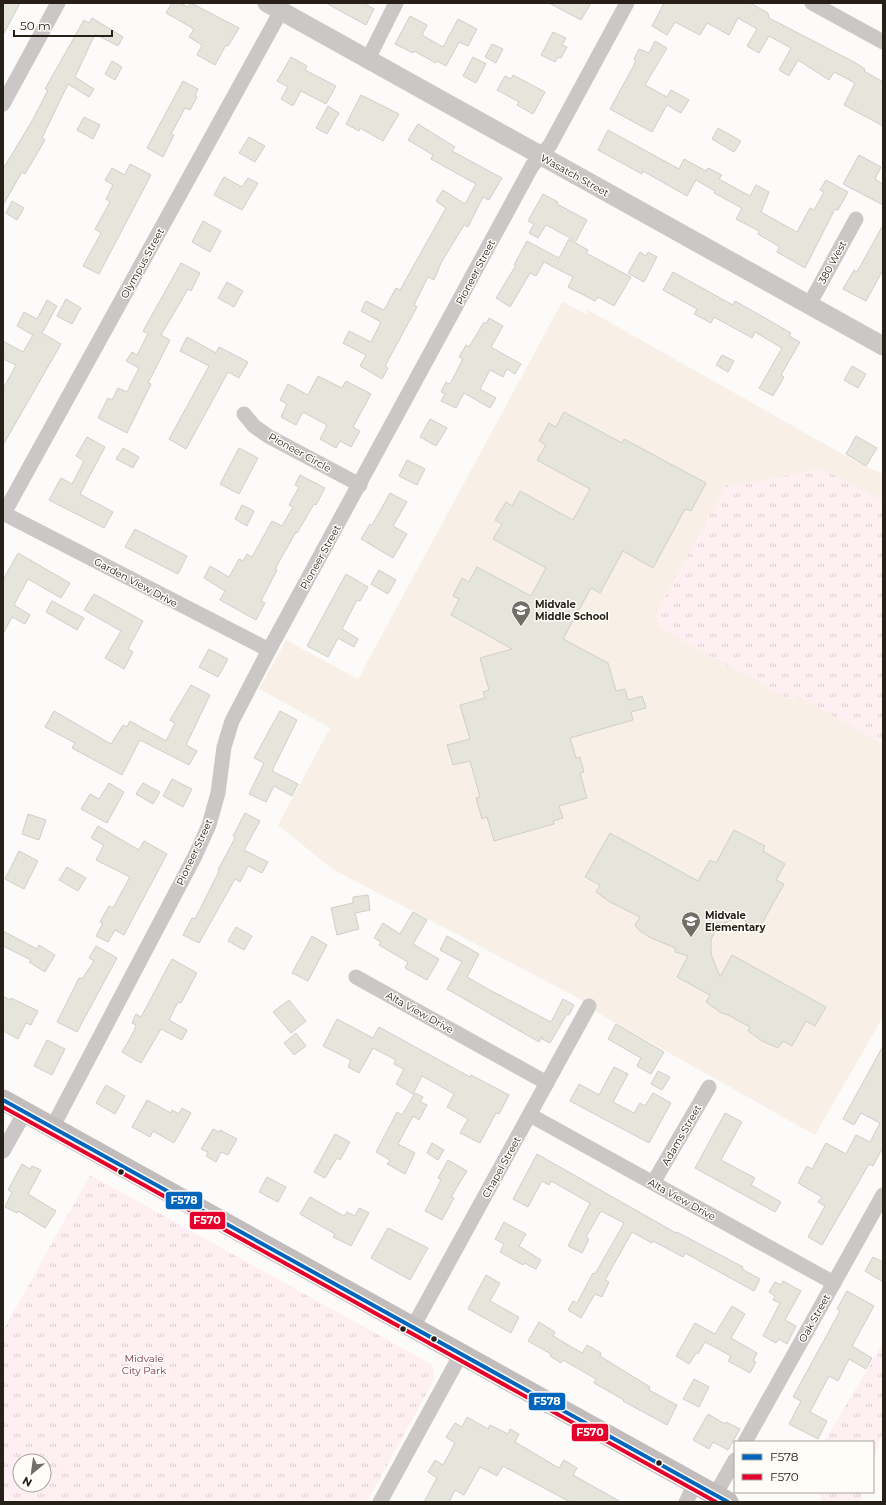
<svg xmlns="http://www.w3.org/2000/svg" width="886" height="1505" font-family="Montserrat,sans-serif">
  <defs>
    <pattern id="grass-tufts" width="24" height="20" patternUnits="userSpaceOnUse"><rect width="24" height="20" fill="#feeff2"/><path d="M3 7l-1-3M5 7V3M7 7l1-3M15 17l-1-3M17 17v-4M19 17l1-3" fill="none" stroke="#dacdcf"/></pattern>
  </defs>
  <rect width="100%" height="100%" fill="#fdfbf9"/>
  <polygon fill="#f8f0e7" points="562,302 586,314 588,310 855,461 883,474 883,1017 815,1135 598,1013 578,998 332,869 278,825 330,728 259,689 286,640 358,679"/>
  <g fill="url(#grass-tufts)" fill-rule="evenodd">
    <path d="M818 469 827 471 883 502V744L796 695 793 701 667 632C658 626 654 618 659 608L726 485H744Z"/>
    <path d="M90 1175 431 1364 434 1371V1380L367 1502H3V1331ZM20 1461H44V1485H20Z"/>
    <polygon points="883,1343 883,1431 873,1461 873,1442 824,1442"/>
    <polygon points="820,1492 863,1492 860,1502 821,1502"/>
  </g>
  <g fill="#e6e5dc" stroke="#d0cec9">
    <polygon points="3,3 20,3 3,35"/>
    <polygon points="172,3 180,3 188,7 191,3 239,28 228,46 226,45 215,65 197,55 202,45 189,37 194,29 166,13"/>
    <polygon points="326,3 363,3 374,9 366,25"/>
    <polygon points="549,3 591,3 581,20"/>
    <polygon points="664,3 750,3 768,13 769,18 854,62 865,69 864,71 883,82 883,126 844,105 855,83 834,72 829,80 798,60 789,76 779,70 791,48 769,36 759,53 747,46 757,29 738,18 729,35 707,23 700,35 675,22 667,35 652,26"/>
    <polygon points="410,16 427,25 422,35 443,47 458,19 477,29 468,46 459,42 446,66 437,61 436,63 414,51 413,53 395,44"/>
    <polygon points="92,18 123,37 118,46 95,34 75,77 94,89 89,97 68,84 42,138 45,140 25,174 22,172 3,205 3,169 32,121 48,90 45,89 84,20 89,23"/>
    <polygon points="553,32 566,38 562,45 567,47 561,58 558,57 555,62 541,55"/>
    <polygon points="655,41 667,48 645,85 667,97 671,90 689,100 681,113 667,105 652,132 610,109 634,65 636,60 634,59 639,49 649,53"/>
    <polygon points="492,44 503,49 496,63 485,57"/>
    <polygon points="291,57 307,66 305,70 336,86 326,104 301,91 293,106 281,99 288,87 277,81"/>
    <polygon points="473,57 486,64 476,83 463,76"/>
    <polygon points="112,61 122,67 115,80 105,74"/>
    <polygon points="513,75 545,92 533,114 517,105 519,102 497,90 505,76 511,79"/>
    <polygon points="183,81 198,89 195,96 197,97 190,110 185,108 171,134 174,135 163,157 147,148"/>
    <polygon points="361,95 399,114 383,141 360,128 359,131 346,124"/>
    <polygon points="328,106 339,113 327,134 316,128"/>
    <polygon points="84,117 100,125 93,139 77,130"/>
    <polygon points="418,124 455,147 452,151 502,178 489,200 483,197 468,227 464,225 441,263 434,280 428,277 414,305 417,307 385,366 388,368 382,379 360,366 366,355 343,343 349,331 371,342 381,322 361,311 366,301 384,310 396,288 400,290 446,208 436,201 443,190 465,204 476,184 431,159 433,155 408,140"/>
    <polygon points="718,128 741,141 734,152 712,139"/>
    <polygon points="608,130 679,169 684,159 706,171 708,168 722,175 719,179 750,196 756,185 769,192 761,212 797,232 810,208 814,210 824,192 820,190 826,180 848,192 838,210 835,209 805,268 777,252 780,247 758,234 759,231 736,219 742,208 714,193 715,191 696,180 687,196 643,171 642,174 598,150"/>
    <polygon points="249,137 265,146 255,162 239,153"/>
    <polygon points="859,155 881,167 875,179 883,184 883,205 843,184"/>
    <polygon points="130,164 151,175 99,274 83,266 101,233 95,229 110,202 106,199 113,185 105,180 112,168 125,175"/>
    <polygon points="224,177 242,187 248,178 258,183 242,210 214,195"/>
    <polygon points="543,194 558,202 557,204 587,220 576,241 546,225 538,238 529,233 534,224 528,221"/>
    <polygon points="12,201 24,208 17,220 6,213"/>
    <polygon points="203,221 221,231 210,252 192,242"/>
    <polygon points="883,225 883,270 866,301 843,289 854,270 857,272"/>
    <polygon points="569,239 588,250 586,253 631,277 614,306 598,297 595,301 568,287 573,277 544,262 536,276 530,273 510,307 496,298 516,265 514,265 527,241 559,258"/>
    <polygon points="640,252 646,256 648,252 657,257 644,282 628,273"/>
    <polygon points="181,263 200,273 191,291 188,289 161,335 170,340 148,383 151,384 127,433 98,418 108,398 112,400 118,388 127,392 139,368 126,361 132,352 137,355 148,334 143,331"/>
    <polygon points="673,272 733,305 735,301 772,322 791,333 789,336 800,342 781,375 784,377 773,396 759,388 782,348 755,332 752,338 714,317 711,323 694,314 697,309 663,290"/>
    <polygon points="227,282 243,291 234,307 218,298"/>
    <polygon points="66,299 81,308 72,324 57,316"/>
    <polygon points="47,300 57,306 42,333 61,344 3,445 3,389 16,365 3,359 3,341 23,352 33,335 17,326 24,312 37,319"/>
    <polygon points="489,318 503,326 491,347 521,364 515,374 507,369 503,377 490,370 480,389 496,398 490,408 464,393 456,408 441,401 445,394 441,392 446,382 450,384 463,359 459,357 466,345 469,347 484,322 486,324"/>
    <polygon points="187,337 216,353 219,347 248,362 239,378 228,372 186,449 169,439 209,366 180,351"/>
    <polygon points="722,355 734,361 728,372 716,365"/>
    <polygon points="852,366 866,374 858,388 844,380"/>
    <polygon points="318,376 342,388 346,381 371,394 353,427 360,431 351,447 340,441 336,448 320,439 327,425 303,412 296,425 281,417 287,404 280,400 288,384 308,395"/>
    <polygon points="564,412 622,443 624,439 706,483 691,511 685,509 653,568 623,551 600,593 591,588 563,639 608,663 616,691 625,689 628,700 642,696 646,708 631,712 633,720 570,738 576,758 580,757 584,772 580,773 587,798 559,806 563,818 553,821 554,824 494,841 487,817 482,819 476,798 480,797 470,761 453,765 447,745 470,739 460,705 485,698 483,692 489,690 480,658 512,649 451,615 459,599 453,596 462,578 469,582 477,567 531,596 546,568 493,539 502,524 495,520 506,502 512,506 520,491 573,520 590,489 537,460 546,445 539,441 549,423 556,427"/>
    <polygon points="430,419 447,428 436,446 420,437"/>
    <polygon points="856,436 877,448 866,466 846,454"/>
    <polygon points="87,437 105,447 80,494 113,512 104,528 49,500 61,478 72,484 84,461 76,456"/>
    <polygon points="123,448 139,457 133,468 116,459"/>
    <polygon points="239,448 258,458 239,494 220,484"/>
    <polygon points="407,460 425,469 417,485 399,476"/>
    <polygon points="300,475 325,488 316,505 314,504 297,533 296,532 275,569 277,570 261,601 265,603 256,620 220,600 225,591 204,578 210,566 229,577 239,559 243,561 247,554 252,557 272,521 282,526 293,507 289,505 299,487 295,485"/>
    <polygon points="390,493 407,502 393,526 407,534 393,558 361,539 370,524 372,525"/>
    <polygon points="242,505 254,511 247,526 235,519"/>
    <polygon points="135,529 187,556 178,574 125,547"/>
    <polygon points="18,553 70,583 61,598 28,579 14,605 30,615 25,624 12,617 3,634 3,580"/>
    <polygon points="379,570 396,580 388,594 371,584"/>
    <polygon points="346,574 368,587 360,601 357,600 342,629 358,639 354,647 338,638 328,657 307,646"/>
    <polygon points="94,594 143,621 128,649 133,652 124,669 105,658 121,631 84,610"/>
    <polygon points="52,601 84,618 77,630 46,612"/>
    <polygon points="209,649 228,659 218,677 199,667"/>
    <polygon points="191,685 210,695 186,745 197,751 189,765 140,740 122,775 72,748 75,743 45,727 54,711 111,744 123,725 127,727 130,721 166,741 175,723 170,720"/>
    <polygon points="280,711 297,720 272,771 298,784 292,796 274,786 266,802 249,794 264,763 254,758"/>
    <polygon points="172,779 192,789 183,807 163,796"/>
    <polygon points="109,783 124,792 107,823 81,809 90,794 99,799"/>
    <polygon points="143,783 160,792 153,804 136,794"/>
    <polygon points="245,813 260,821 244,850 268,862 262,873 248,866 240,882 235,879 199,943 183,935 192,918 195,919 219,871 218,870 235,838 233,836"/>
    <polygon points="28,814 46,820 39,840 22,834"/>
    <polygon points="98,826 139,850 144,841 167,854 124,935 115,930 108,942 96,936 103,923 100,922 109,906 113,908 130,877 96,860 104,845 91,838"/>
    <polygon points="734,830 765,846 763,851 785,864 776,880 784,884 760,927 740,919 734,919 722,924 714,933 711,940 711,954 720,977 732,955 826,1007 815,1026 806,1021 792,1046 783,1041 778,1048 762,1041 748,1031 750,1027 728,1015 721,1013 706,1002 710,995 677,977 688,956 675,952 675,948 649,937 639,930 635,925 640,917 610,902 596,892 600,885 585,877 610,833 698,881 710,860 716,863"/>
    <polygon points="19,851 38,861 24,889 5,879"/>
    <polygon points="67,867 86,878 78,891 59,880"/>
    <polygon points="368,895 370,910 355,913 359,929 337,935 331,908 353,903 353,897"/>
    <polygon points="413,912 427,920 413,944 439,959 427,980 405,968 408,962 379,945 381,942 374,938 383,923 400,934"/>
    <polygon points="236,927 252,936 244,950 228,941"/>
    <polygon points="3,931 37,949 39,945 55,955 45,972 29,962 31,960 3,946"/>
    <polygon points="312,936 327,945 308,981 292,973"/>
    <polygon points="447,936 479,954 467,977 488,989 551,1022 563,999 574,1005 569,1015 567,1014 550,1043 542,1039 542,1036 539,1042 447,989 462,962 440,950"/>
    <polygon points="96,946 117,958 77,1032 57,1022 79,978 82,979 94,961 89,958"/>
    <polygon points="172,959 197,973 181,1003 178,1002 169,1020 187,1030 182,1040 161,1029 141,1063 122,1052 134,1031 136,1025 132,1023 136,1014 141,1017"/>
    <polygon points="3,996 10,1000 11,998 38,1011 31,1025 26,1023 18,1039 3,1031"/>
    <polygon points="289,1000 306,1021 291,1033 273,1012"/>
    <polygon points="337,1019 373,1038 379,1027 470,1077 471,1075 509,1095 499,1114 496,1113 480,1143 460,1133 468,1119 447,1107 454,1094 422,1076 413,1094 396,1084 404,1069 394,1064 396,1060 373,1048 359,1073 348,1067 351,1060 323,1046"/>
    <polygon points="616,1024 664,1052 651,1074 637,1066 641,1058 608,1039"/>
    <polygon points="296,1033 306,1046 294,1055 284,1043"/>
    <polygon points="47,1040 65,1049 52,1075 34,1066"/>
    <polygon points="883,1046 883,1147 873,1166 869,1164 822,1245 808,1237 825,1206 818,1202 822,1197 798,1183 807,1166 812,1169 826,1143 846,1154 856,1135 870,1142 880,1123 861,1113 854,1125 843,1119"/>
    <polygon points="614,1067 628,1074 613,1102 634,1113 640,1103 645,1106 653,1093 671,1103 649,1143 570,1101 579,1084 599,1095"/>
    <polygon points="658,1071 670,1077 662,1090 651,1084"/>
    <polygon points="106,1085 125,1096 115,1114 96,1103"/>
    <polygon points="415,1093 423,1097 420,1102 427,1105 419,1120 413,1116 398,1144 415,1153 405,1174 387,1164 390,1160 376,1152 397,1112 402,1115"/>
    <polygon points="147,1100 171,1113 172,1110 179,1114 182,1108 191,1113 174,1143 153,1131 150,1137 132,1127"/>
    <polygon points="725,1113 742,1122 721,1160 755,1178 751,1185 781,1202 775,1212 695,1168"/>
    <polygon points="213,1129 219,1132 220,1130 237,1139 228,1155 221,1152 216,1162 206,1156 208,1152 201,1149"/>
    <polygon points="335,1134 350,1142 340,1160 337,1158 325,1178 314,1172"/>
    <polygon points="432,1143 444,1150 438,1160 427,1153"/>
    <polygon points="537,1154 676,1233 677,1232 743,1267 742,1269 760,1279 754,1291 685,1253 683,1257 653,1241 652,1243 632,1232 605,1280 609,1282 602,1297 595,1294 581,1318 568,1310 573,1301 577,1303 593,1273 595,1274 624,1223 601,1211 586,1237 589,1239 582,1253 568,1246 590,1203 551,1181 549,1185 542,1181 528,1207 513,1199"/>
    <polygon points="448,1160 467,1171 451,1197 454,1198 442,1220 425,1211 441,1180 438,1178"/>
    <polygon points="22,1164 30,1169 32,1166 41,1170 28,1194 56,1211 45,1228 18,1211 17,1213 5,1207 12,1192 8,1190"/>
    <polygon points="267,1177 286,1187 278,1202 259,1192"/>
    <polygon points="310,1197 344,1216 347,1212 355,1216 359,1208 369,1213 351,1246 333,1237 335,1234 300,1214"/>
    <polygon points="504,1222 526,1234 519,1246 541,1260 536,1269 524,1263 523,1265 500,1252 504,1244 495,1239"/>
    <polygon points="388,1228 428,1248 410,1280 371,1258"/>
    <polygon points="873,1257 883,1262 883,1282 865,1271"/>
    <polygon points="486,1275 500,1283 490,1301 519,1317 511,1333 468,1309"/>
    <polygon points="783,1281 801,1291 785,1320 796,1326 787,1344 779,1339 776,1343 763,1336 780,1303 773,1300 775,1296 769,1292 775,1282 781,1285"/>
    <polygon points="847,1291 874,1306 852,1346 872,1358 866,1369 849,1359 838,1381 829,1376 810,1412 827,1421 818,1439 789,1424 801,1401 793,1397 840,1311 837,1309"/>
    <polygon points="732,1306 745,1314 731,1338 757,1353 753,1361 756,1362 750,1373 728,1361 731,1356 705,1342 698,1354 696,1353 689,1364 676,1356 695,1323 715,1334"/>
    <polygon points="539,1322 555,1332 553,1336 582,1353 587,1345 601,1353 600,1356 650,1387 649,1390 677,1405 667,1425 623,1401 624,1400 594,1383 596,1379 563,1360 561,1363 550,1356 551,1354 528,1341"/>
    <polygon points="694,1379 709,1387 699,1407 683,1399"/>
    <polygon points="708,1414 725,1424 726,1422 740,1429 728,1450 713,1442 709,1449 693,1440"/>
    <polygon points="467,1417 488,1429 490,1425 508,1434 510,1429 519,1434 515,1442 559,1468 564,1460 577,1468 573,1475 621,1502 570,1502 503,1466 497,1476 480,1467 464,1495 455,1490 449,1502 424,1502 437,1478 428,1472 435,1460 443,1465 455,1443 446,1437 455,1423 462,1427"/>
  </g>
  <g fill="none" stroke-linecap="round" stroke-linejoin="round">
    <g stroke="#cbc7c6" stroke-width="15">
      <polyline points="812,3 883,42"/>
      <polyline points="368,59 396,3"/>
      <polyline points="3,104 58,3"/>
      <polyline points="809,305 856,219"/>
      <polyline points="244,414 254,426 268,436 360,485"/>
      <polyline points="3,513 269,650"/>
      <polyline points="3,515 281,11"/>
      <polyline points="356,977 547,1083"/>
      <polyline points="530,1115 834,1283"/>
      <polyline points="52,1128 195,856 209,825 218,793 224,747 232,721 269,650 532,166 550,145 627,3"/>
      <polyline points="3,1151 25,1112"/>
      <polyline points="653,1183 709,1087"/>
      <polyline points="413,1327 589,1006"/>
      <polyline points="745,1442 883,1195"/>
      <polyline points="715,1495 735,1460"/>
      <polyline points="380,1502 461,1354"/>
      <polyline points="686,1502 695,1484"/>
    </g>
    <polyline stroke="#cbc7c6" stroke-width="19" points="267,3 883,346"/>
    <polyline stroke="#c2bdbc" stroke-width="21" points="3,1100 728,1502"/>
    <g stroke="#fffbf7" stroke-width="7">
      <polyline id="bus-1" points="3,1100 728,1502"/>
    </g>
    <g stroke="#fffbf7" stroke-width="7">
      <polyline id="bus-2" points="3,1107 716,1502"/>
    </g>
    <use href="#bus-1" stroke="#0065bd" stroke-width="4"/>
    <use href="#bus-2" stroke="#e4002b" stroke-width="4"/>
  </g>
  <defs>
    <g id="school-pin" transform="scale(1)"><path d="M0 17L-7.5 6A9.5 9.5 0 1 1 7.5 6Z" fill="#716d67" stroke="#fffbf7"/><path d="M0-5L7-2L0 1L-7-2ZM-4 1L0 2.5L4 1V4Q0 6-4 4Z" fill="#fff"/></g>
  </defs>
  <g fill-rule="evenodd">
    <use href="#school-pin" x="521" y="610"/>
    <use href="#school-pin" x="691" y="921"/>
  </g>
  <g fill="#262019" stroke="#fffbf7" stroke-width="1.5">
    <circle cx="121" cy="1172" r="3.5"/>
    <circle cx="403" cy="1329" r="3.5"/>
    <circle cx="434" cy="1339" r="3.5"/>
    <circle cx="659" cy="1463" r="3.5"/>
  </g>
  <g text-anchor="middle" stroke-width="3" stroke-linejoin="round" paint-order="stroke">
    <g font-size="10" fill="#262019" stroke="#fffbf7">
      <text transform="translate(575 175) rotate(29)" y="4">Wasatch Street</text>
      <text transform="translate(832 262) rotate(-61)" y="4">380 West</text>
      <text transform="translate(142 263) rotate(-61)" y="4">Olympus Street</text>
      <text transform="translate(475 272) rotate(-62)" y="4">Pioneer Street</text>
      <text transform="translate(300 452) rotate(29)" y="4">Pioneer Circle</text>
      <text transform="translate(320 557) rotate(-61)" y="4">Pioneer Street</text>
      <text transform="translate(136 582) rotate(28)" y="4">Garden View Drive</text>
      <text transform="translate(194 852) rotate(-65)" y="4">Pioneer Street</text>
      <text transform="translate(420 1012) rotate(29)" y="4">Alta View Drive</text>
      <text transform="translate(681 1135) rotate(-60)" y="4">Adams Street</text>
      <text transform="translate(501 1167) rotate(-61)" y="4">Chapel Street</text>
      <text transform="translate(682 1199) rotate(29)" y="4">Alta View Drive</text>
      <text transform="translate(814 1318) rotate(-61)" y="4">Oak Street</text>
    </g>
    <g font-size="10" font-weight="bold" fill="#262019" stroke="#fffbf7" text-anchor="start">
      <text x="535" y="608">Midvale<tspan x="535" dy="12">Middle School</tspan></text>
      <text x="705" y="919">Midvale<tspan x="705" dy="12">Elementary</tspan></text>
    </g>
    <g font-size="10" fill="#71364a" stroke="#fffbf7">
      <text x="144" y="1362">Midvale<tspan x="144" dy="12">City Park</tspan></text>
    </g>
  </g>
  <g stroke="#fffbf7" stroke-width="1.5">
    <rect x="165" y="1191" width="38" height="19" rx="4" fill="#0065bd"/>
    <rect x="189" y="1211" width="37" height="19" rx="4" fill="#e4002b"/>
    <rect x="528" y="1392" width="38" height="19" rx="4" fill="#0065bd"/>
    <rect x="571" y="1423" width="38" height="19" rx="4" fill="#e4002b"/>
  </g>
  <g font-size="11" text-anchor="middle" font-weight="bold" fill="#fff">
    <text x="184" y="1204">F578</text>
    <text x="207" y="1224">F570</text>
    <text x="547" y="1405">F578</text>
    <text x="590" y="1436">F570</text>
  </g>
  <rect width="886" height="1505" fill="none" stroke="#262019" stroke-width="8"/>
  <rect x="734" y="1441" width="140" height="52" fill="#fffbf7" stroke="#a8a39e"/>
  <rect x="742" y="1454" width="20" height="6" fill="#0065bd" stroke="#a8a39e"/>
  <text x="770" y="1461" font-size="12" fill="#262019">F578</text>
  <rect x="742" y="1474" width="20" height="6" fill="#e4002b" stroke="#a8a39e"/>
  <text x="770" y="1481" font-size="12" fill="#262019">F570</text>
  <g transform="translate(32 1473) rotate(209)"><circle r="19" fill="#fffbf7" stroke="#a8a39e"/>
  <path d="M0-3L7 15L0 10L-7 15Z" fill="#716d67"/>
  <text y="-6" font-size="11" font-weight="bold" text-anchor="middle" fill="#262019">N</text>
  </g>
  <path d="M14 30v6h98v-6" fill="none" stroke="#262019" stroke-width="2"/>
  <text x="20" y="30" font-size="12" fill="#262019" stroke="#fffbf7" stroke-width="3" paint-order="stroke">50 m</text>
</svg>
